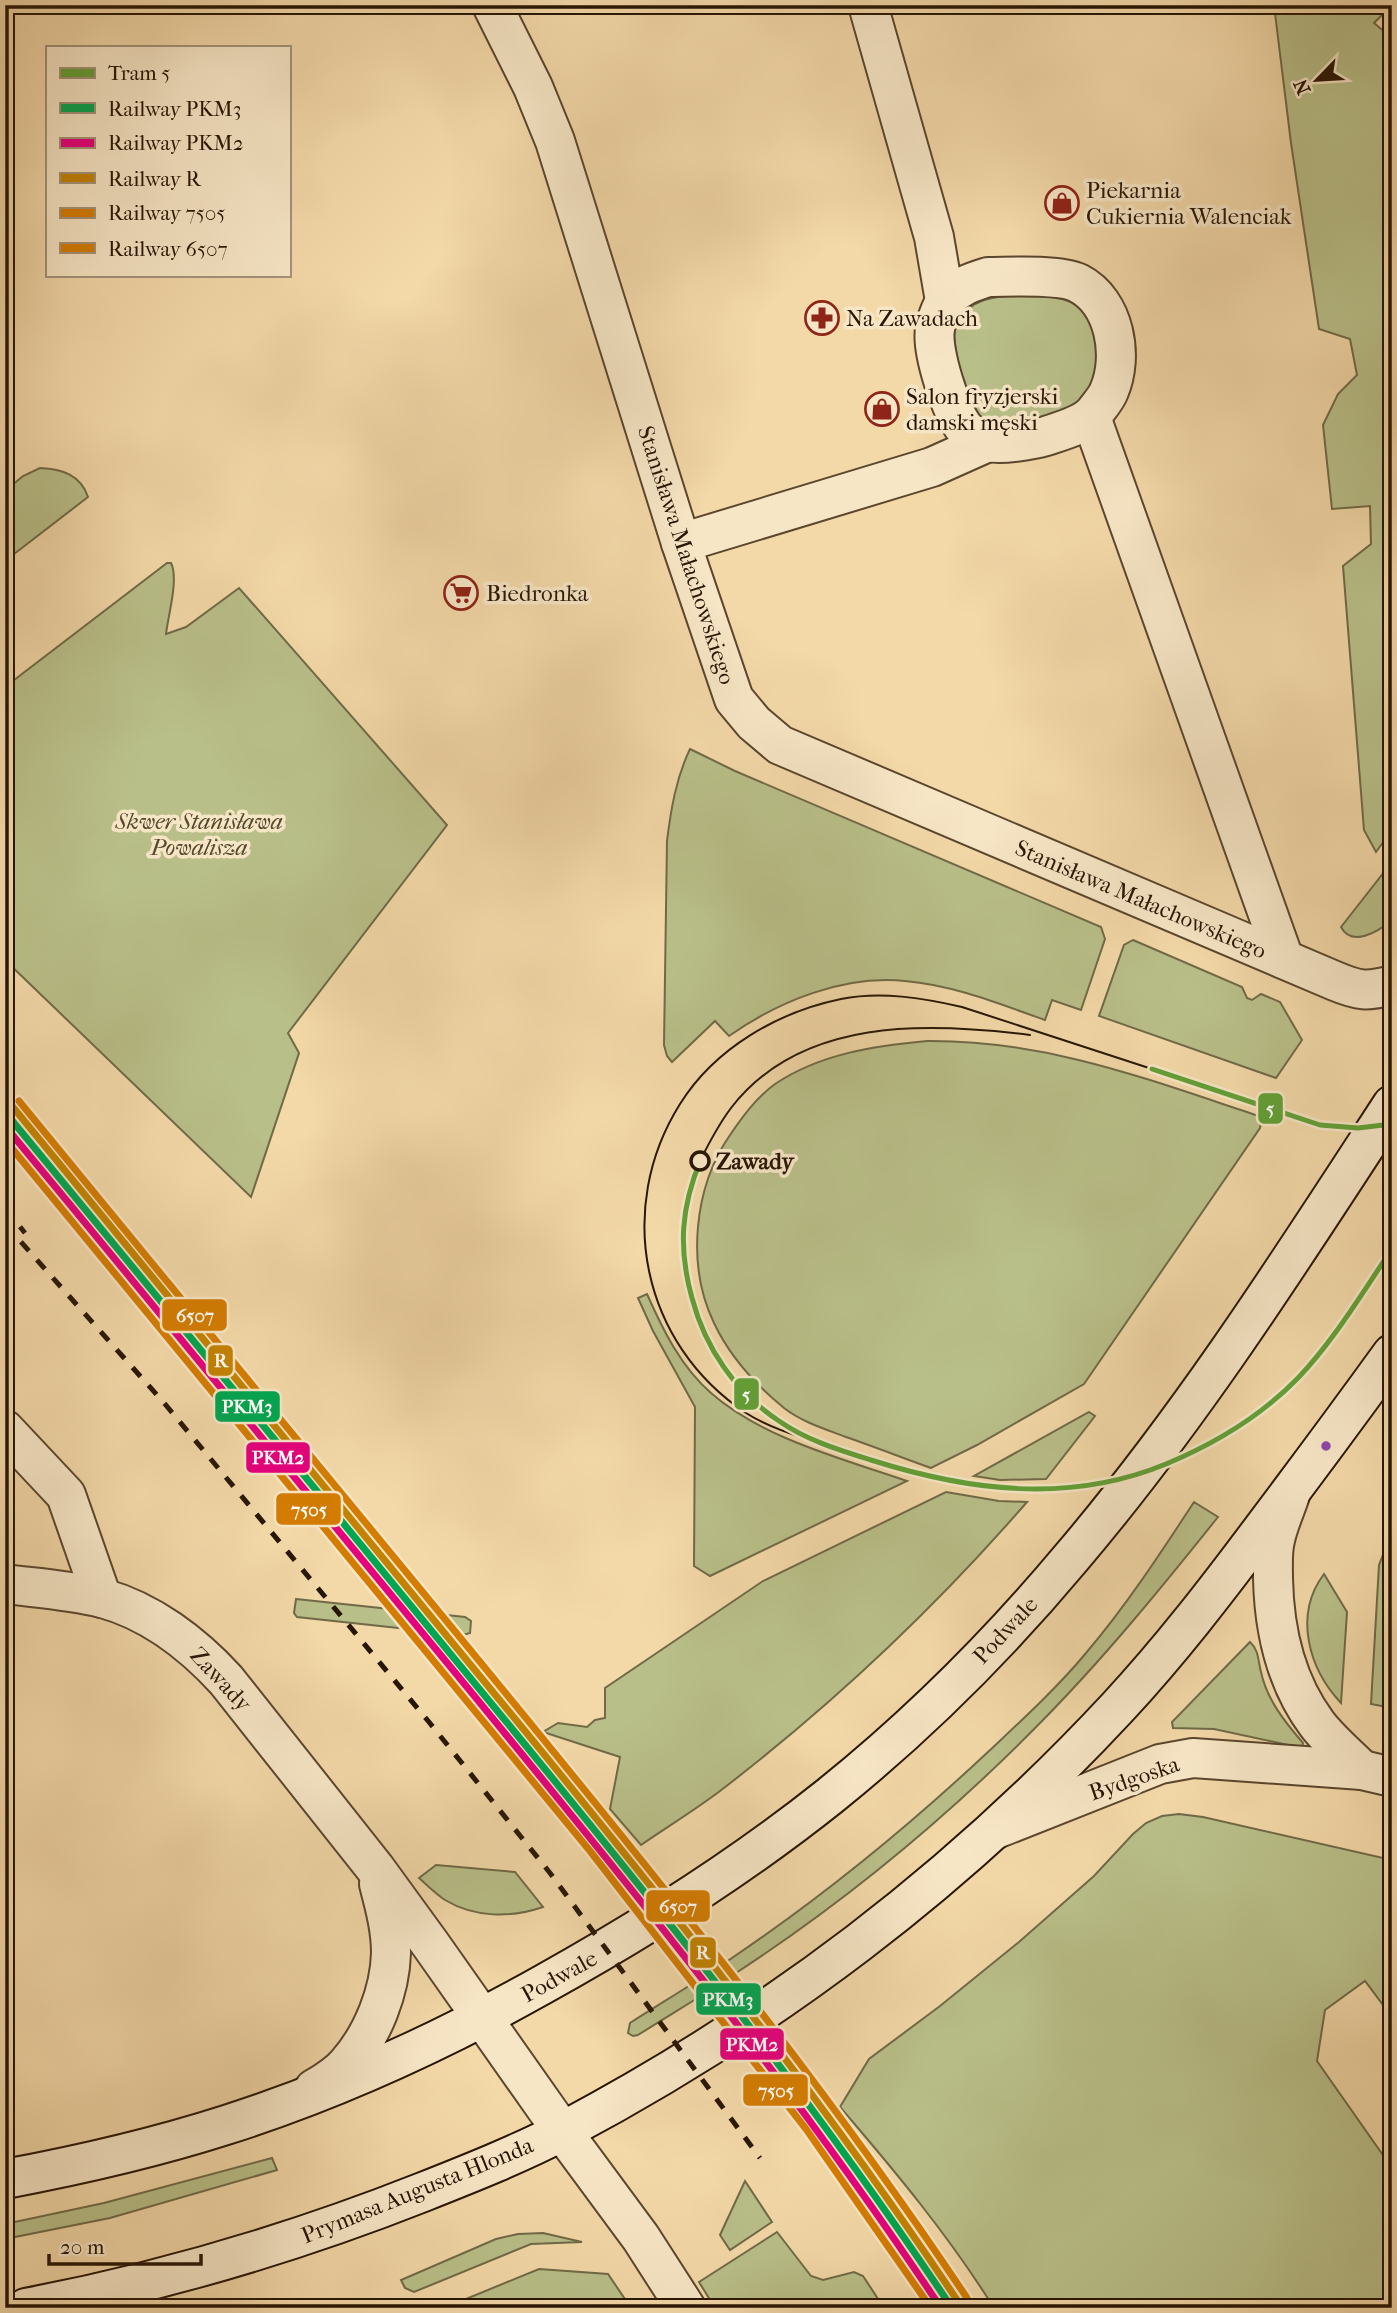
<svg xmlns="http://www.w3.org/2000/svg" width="1397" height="2313" font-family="'IM FELL French Canon',serif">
  <rect width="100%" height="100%" fill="#f3d8a8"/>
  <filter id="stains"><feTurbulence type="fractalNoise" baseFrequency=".00286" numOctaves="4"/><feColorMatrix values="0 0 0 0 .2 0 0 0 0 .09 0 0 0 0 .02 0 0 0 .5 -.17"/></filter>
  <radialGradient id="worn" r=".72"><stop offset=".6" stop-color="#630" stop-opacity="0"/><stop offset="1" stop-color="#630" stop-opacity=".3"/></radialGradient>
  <g fill="#b9bf89" stroke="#706a47" stroke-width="2">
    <polygon points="1274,5 1392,5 1374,23 1392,38 1392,830 1376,852 1364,830 1343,566 1371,544 1370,506 1332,509 1323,425 1338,394 1357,375 1350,339 1319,329 1291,143"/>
    <path d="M1045 295C1080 301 1081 307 1100 336 1098 349 1098 373 1093 385 1080 418 1027 422 997 428 990 423 981 419 976 412 967 398 951 345 955 329 958 319 967 309 975 304 995 293 1023 296 1045 295Z"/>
    <path d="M40 468C62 469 81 475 88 497L5 561V491L23 476Z"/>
    <path d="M167 563H171C179 579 168 616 166 634L186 627 239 588 447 825 288 1033 299 1053 251 1197 5 960V687Z"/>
    <path d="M690 749 735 771 1101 927 1105 939 1081 1010 1052 1000 1045 1020C1000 1004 953 985 905 981 843 975 779 1001 729 1036L715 1021 672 1062 667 1056 664 1045 667 841C671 809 676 778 690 749Z"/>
    <path d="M1392 862V920C1379 931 1352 948 1341 927Z"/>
    <polygon points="1133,940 1242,987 1247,998 1252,1000 1261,994 1280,1002 1302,1040 1276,1078 1099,1016 1124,945"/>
    <path d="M927 1041C1048 1040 1149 1080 1262 1117L1260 1128 1084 1384 977 1445 931 1468C903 1458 875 1447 846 1437 825 1429 802 1422 784 1408 756 1385 729 1355 714 1323 686 1265 694 1187 730 1135 743 1116 756 1098 775 1084 820 1054 873 1046 927 1041Z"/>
    <path d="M647 1294C663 1330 681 1367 711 1393 762 1438 843 1459 907 1481L710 1576 694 1566 695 1407 653 1331 638 1298Z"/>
    <polygon points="1089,1412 1095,1416 1046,1479 1000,1480 974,1476"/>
    <path d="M946 1492 999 1501 1027 1502C935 1608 832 1705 720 1791 695 1810 667 1827 641 1845L610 1809 620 1757 543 1732 558 1723 587 1727 595 1720 605 1718V1688L763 1581Z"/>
    <path d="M1194 1502 1218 1517C1162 1587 1105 1657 1042 1721 950 1815 846 1901 736 1973 704 1995 671 2014 638 2035L633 2036 628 2033 630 2023C663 2002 696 1982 729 1960 821 1898 908 1827 989 1751 1022 1720 1057 1688 1086 1653 1126 1606 1160 1554 1194 1502Z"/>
    <polygon points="1392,1539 1392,1708 1371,1704 1379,1565 1386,1547"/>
    <path d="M1324 1574 1347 1612 1341 1703C1309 1669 1293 1615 1324 1574Z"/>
    <polygon points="296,1599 465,1617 471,1621 470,1633 463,1635 297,1617 294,1613"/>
    <path d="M1250 1642C1259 1650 1258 1661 1261 1672 1267 1700 1285 1722 1303 1743L1302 1748 1214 1729 1173 1728 1172 1722Z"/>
    <path d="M1179 1814 1203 1817 1392 1860V2017L1365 1981 1325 2010 1317 2061 1392 2168V2308H994C949 2236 895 2171 840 2107L869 2059 940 2006 1019 1942 1094 1876 1133 1834 1146 1823 1162 1816Z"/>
    <path d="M436 1865 515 1872 543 1907C511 1918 475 1918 445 1900 436 1894 427 1885 419 1878Z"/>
    <polygon points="272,2158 277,2170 110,2218 5,2239 5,2224 104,2203"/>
    <polygon points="745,2181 772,2222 730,2250 720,2235"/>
    <polygon points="777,2232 811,2276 823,2280 854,2272 863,2276 884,2308 715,2308 699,2282"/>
    <polygon points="543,2233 582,2242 531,2244 414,2292 405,2288 401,2280 496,2239 518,2234"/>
    <polygon points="539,2269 608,2274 631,2308 444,2308"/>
  </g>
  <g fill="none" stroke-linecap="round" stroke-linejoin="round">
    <g stroke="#5b462e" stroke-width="42">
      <g id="street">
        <path d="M492 5 533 87 555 141 681 543 734 699 754 723 780 745 1335 981C1359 991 1367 992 1392 985"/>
        <polyline points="868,5 934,237 945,301"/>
        <path d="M988 277C1011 277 1059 274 1078 283 1115 302 1124 356 1109 391 1106 399 1099 406 1094 413 1084 425 1061 431 1046 436 1032 440 1003 445 988 442 982 441 970 434 965 429 951 412 931 351 935 329 936 320 942 305 947 299 959 286 972 282 988 277Z"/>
        <polyline points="1091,417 1284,959"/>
        <polyline points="681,543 932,467 988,442"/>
        <polyline points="5,1430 66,1495 102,1598"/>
        <path d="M1290 1495C1285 1510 1278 1525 1275 1540 1272 1552 1273 1566 1273 1578 1274 1631 1285 1681 1317 1724 1330 1741 1347 1755 1362 1770"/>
        <path d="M5 1584C37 1588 70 1590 102 1598 150 1611 193 1644 226 1680L375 1868 431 1945 562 2131 641 2238 686 2308"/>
        <polyline points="996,1829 1160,1764 1193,1758 1362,1770 1392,1777"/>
        <path d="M314 2089C326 2082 339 2074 348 2063 373 2034 390 1991 391 1953 391 1929 385 1907 379 1884"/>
      </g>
    </g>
    <g stroke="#281605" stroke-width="42">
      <g id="secondary">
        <path d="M5 2179C80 2165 154 2148 226 2125 336 2090 442 2041 542 1985 643 1929 741 1867 831 1795 918 1725 999 1644 1071 1558 1191 1417 1291 1260 1392 1105"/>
        <path d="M26 2308C162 2282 294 2243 423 2192 471 2173 519 2154 565 2130 774 2019 955 1882 1117 1708 1170 1651 1217 1590 1264 1527 1307 1470 1350 1412 1392 1354"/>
      </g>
    </g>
    <use href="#street" stroke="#f7e6c6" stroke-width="38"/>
    <use href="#secondary" stroke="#f7e6c6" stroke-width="38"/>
    <g stroke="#281605" stroke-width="2">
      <path d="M701 1159C710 1141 719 1124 731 1108 801 1017 927 1022 1030 1035"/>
      <path d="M819 1443C794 1435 768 1427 746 1413 642 1344 614 1209 680 1104 715 1048 778 1012 841 999 881 991 923 998 962 1007L1152 1069"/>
    </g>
    <g stroke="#281605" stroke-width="5" stroke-dasharray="12 12" stroke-linecap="butt">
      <polyline points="5,1208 25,1233"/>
      <polyline points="5,1224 165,1404 429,1722 550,1873 760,2158"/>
    </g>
    <g stroke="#f7e6c6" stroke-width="12">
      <path id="rail-1" d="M5 1112C155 1294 304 1475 453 1657 627 1868 800 2080 952 2308"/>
    </g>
    <g stroke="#f7e6c6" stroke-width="12">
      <path id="rail-2" d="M5 1126C155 1307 304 1489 453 1670 623 1877 793 2085 941 2308"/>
    </g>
    <g stroke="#f7e6c6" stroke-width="12">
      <path id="rail-3" d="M12 1106C161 1288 311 1470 460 1652 634 1863 807 2075 959 2303"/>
    </g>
    <g stroke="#f7e6c6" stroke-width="12">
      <polyline id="rail-4" points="5,1140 590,1851 806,2129 931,2308"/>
    </g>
    <g stroke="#f7e6c6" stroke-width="12">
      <path id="rail-5" d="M19 1101C168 1283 318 1465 467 1646 641 1858 815 2070 967 2298"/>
    </g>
    <use href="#rail-1" stroke="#00a651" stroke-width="7"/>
    <use href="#rail-2" stroke="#e5007d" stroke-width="7"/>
    <use href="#rail-3" stroke="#c38201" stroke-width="7"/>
    <use href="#rail-4" stroke="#d47c01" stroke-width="7"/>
    <use href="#rail-5" stroke="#d47c01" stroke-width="7"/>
    <g stroke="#f7e6c6" stroke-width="10">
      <g id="tram-1">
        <polyline points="1152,1069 1320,1125 1358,1128 1392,1124"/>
        <path d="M701 1159C681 1207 678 1248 692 1298 705 1348 736 1393 779 1421 806 1440 839 1450 871 1460 969 1491 1069 1504 1166 1464 1214 1444 1262 1415 1298 1378 1335 1339 1362 1293 1392 1249"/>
      </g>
    </g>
    <use href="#tram-1" stroke="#62a036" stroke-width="5"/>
  </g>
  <defs>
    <g id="shop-ring" transform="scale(1.75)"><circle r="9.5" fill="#f7e6c6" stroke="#8f2418" stroke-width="1.5"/><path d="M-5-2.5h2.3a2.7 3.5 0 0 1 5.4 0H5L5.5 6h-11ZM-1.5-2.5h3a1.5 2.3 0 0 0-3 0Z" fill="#8f2418"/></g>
    <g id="pharmacy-ring" transform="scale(1.75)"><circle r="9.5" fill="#f7e6c6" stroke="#8f2418" stroke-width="1.5"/><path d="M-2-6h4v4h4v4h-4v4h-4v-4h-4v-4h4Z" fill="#8f2418"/></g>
    <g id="supermarket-ring" transform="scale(1.75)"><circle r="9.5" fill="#f7e6c6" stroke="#8f2418" stroke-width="1.5"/><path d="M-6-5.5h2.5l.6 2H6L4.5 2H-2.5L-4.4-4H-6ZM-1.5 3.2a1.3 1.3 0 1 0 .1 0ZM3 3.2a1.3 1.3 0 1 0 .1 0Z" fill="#8f2418"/></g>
  </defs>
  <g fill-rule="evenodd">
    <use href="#shop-ring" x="1062" y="203"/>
    <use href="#pharmacy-ring" x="822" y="318"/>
    <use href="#shop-ring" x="882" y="409"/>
    <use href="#supermarket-ring" x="461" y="593"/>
  </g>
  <circle fill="#f7e6c6" stroke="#281605" stroke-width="3.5" cx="700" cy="1161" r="9"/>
  <circle fill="#8e44ad" stroke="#f7e6c6" stroke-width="2.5" cx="1326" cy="1446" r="6"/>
  <g text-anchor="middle" stroke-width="7" stroke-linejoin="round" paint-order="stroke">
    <g font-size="23" fill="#281605" stroke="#f7e6c6" text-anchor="start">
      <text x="1086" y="198">Piekarnia<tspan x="1086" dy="26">Cukiernia Walenciak</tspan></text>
      <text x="846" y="326">Na Zawadach</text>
      <text x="906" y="404">Salon fryzjerski<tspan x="906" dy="26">damski męski</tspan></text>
      <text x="486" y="601">Biedronka</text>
    </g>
    <g font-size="23" fill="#281605" stroke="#f7e6c6">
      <text transform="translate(687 555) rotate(72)" y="8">Stanisława Małachowskiego</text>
      <text transform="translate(1141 899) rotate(23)" y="8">Stanisława Małachowskiego</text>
      <text transform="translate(1005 1630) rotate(-47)" y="8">Podwale</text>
      <text transform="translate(221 1679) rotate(47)" y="8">Zawady</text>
      <text transform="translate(1134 1778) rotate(-19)" y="8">Bydgoska</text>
      <text transform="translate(559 1976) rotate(-29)" y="8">Podwale</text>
      <text transform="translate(417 2190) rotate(-22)" y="8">Prymasa Augusta Hlonda</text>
    </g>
    <g font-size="23" font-style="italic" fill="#54492d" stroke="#f7e6c6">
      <text x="199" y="829">Skwer Stanisława<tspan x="199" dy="26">Powalisza</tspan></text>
    </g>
    <g font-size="23" font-weight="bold" fill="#281605" stroke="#f7e6c6" text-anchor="start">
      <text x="716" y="1169">Zawady</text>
    </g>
  </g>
  <g stroke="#f7e6c6" stroke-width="2.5">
    <rect x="1257" y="1092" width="27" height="33" rx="7" fill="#62a036"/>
    <rect x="161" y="1298" width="67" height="34" rx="7" fill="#d47c01"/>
    <rect x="207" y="1344" width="27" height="33" rx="7" fill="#c38201"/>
    <rect x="733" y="1377" width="27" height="34" rx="7" fill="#62a036"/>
    <rect x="214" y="1390" width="67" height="33" rx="7" fill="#00a651"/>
    <rect x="245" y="1441" width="66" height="33" rx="7" fill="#e5007d"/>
    <rect x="275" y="1492" width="67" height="34" rx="7" fill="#d47c01"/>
    <rect x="645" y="1889" width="66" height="34" rx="7" fill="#d47c01"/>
    <rect x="689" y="1936" width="28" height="33" rx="7" fill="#c38201"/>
    <rect x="695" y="1982" width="67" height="34" rx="7" fill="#00a651"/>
    <rect x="719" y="2027" width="66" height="34" rx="7" fill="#e5007d"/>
    <rect x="742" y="2073" width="67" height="34" rx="7" fill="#d47c01"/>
  </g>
  <g font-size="19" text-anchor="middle" font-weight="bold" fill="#fff">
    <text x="1270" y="1115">5</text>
    <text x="195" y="1322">6507</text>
    <text x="221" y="1367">R</text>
    <text x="746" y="1401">5</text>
    <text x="247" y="1413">PKM3</text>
    <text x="278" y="1464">PKM2</text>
    <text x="309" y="1516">7505</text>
    <text x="678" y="1913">6507</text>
    <text x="703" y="1959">R</text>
    <text x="728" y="2006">PKM3</text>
    <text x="752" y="2051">PKM2</text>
    <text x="776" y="2097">7505</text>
  </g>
  <rect width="1397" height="2313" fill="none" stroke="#f3d8a8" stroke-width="28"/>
  <rect x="7" y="7" width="1383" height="2299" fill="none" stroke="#281605" stroke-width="3.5"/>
  <rect x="14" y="14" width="1369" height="2285" fill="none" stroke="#281605" stroke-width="2"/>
  <rect x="46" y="46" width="245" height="231" fill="#f7e6c6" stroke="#a49379" stroke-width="2"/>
  <rect x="60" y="68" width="35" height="10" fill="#62a036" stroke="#a49379" stroke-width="2"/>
  <text x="108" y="80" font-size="21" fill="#281605">Tram 5</text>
  <rect x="60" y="103" width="35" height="10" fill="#00a651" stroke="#a49379" stroke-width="2"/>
  <text x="108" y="116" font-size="21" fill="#281605">Railway PKM3</text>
  <rect x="60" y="138" width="35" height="10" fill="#e5007d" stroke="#a49379" stroke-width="2"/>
  <text x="108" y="150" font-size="21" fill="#281605">Railway PKM2</text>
  <rect x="60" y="173" width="35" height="10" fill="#c38201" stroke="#a49379" stroke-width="2"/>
  <text x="108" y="186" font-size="21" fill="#281605">Railway R</text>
  <rect x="60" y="208" width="35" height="10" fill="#d47c01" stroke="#a49379" stroke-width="2"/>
  <text x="108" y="220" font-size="21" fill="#281605">Railway 7505</text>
  <rect x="60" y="243" width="35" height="10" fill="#d47c01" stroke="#a49379" stroke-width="2"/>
  <text x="108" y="256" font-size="21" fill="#281605">Railway 6507</text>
  <g transform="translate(1317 80) rotate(245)" stroke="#f7e6c6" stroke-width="5" paint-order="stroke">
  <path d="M0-5L12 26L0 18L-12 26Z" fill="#281605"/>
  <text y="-10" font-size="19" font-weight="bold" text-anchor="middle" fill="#281605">N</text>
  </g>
  <path d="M49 2254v10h152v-10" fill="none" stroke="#281605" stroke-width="3.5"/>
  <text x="60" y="2254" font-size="21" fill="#281605" stroke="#f7e6c6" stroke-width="5" paint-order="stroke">20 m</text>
  <rect width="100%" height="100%" filter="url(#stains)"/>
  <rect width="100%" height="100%" fill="url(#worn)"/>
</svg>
